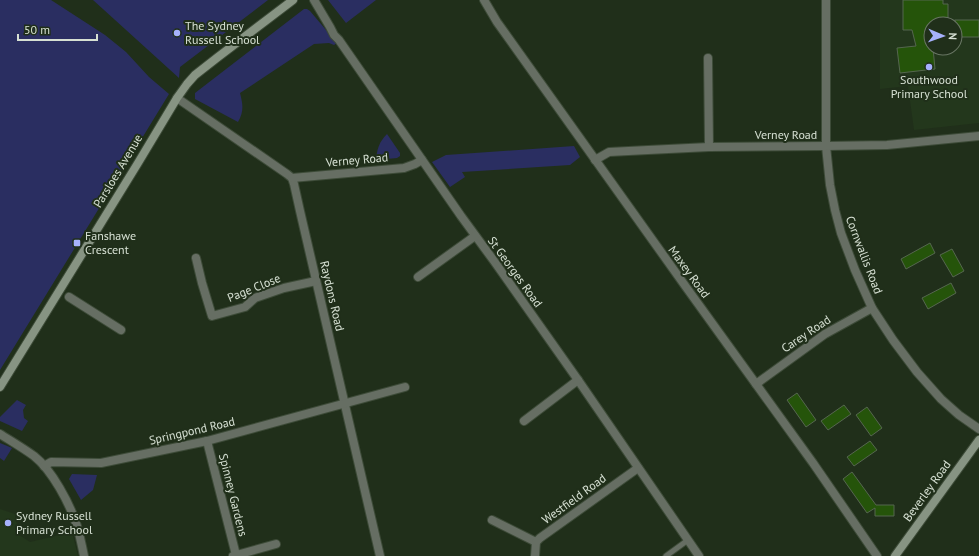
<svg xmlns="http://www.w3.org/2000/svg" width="979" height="556" font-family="'PT Sans',sans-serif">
  <rect width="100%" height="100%" fill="#202f1a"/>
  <g fill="#23371c" fill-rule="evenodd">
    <path d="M880 0H979V123L914 130 908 86 880 89ZM931 24H955V48H931Z"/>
    <polygon points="0,509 15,514 19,535 30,542 72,532 78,556 0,556"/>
  </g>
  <g fill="#2a2e61">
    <polygon points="0,0 51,0 105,35 126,52 149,77 169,94 0,370"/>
    <polygon points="93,0 268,0 180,67 179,78"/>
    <polygon points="328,0 376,0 346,23"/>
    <path d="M304 9H307L310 11 337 43 334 45 329 43 314 44 240 93C243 105 244 111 238 122L195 99V93Z"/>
    <path d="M387 134 400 153V156L397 158 376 160C377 149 379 142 387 134Z"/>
    <polygon points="574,146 580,157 570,165 462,172 465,177 450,187 432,162 446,155"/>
    <polygon points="17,400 26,405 23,410 24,418 28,421 22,431 0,421 0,417"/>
    <polygon points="0,443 12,448 4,461 0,458"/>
    <polygon points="72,474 97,475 93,490 81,500 69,479"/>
  </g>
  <g fill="#25540a" stroke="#55664f">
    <polygon points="903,0 943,0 943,4 948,4 948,24 931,24 931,48 933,48 935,69 900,73 897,48 916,46 912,30 903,30"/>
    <rect x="955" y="20" width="24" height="17"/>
    <polygon points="930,243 935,253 906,269 901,259"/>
    <polygon points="952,249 964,271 953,277 940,255"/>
    <polygon points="951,283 956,293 928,309 922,298"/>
    <polygon points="797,393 816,420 806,427 787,400"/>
    <polygon points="844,405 851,414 828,430 821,421"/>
    <polygon points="867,407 882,428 871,436 856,415"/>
    <polygon points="870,441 877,450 854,466 847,457"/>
    <polygon points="852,472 876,505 894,505 894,516 875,516 875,508 867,513 843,479"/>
  </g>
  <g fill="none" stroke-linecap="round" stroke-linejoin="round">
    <g stroke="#3d4b38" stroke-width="7">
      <polyline id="lane" points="666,556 688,540"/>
    </g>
    <g stroke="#3d4b38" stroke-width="10">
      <g id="street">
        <polyline points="314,0 330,27 334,35 339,40 461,216 494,261 578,380 699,556"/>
        <polyline points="484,0 497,22 686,287 813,463 877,556"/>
        <polyline points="826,0 826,146 830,185 835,210 841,233 855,270 872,308 893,340 917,372 941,399 959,415 979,429"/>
        <polyline points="708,58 709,147"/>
        <polyline points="177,98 287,174 292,178 294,184 300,211 380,556"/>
        <polyline points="595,160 609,152 648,150 709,147 826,146 887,145 979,136"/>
        <polyline points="292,178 404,168 415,164 422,160"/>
        <polyline points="196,258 202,283 212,316 245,307 255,298 284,288 316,281"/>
        <polyline points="418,277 475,236"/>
        <polyline points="69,297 121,330"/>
        <polyline points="756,384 825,334 872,308"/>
        <polyline points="524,421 578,380"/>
        <path d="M0 434C11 441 23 448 34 456 52 470 70 504 77 526 80 536 82 546 84 556"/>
        <polyline points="207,441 236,555"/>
        <polyline points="44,466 51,462 101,463 207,441 405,387"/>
        <polyline points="492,520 536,542"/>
        <polyline points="233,556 276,544"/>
        <polyline points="535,556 536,542 540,538 638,468"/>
      </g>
    </g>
    <g stroke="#3d4b38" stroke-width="10">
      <g id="secondary">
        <polyline points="0,387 138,163 177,98 187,84 195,75 218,57 293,0"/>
        <polyline points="895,556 979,440"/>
      </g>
    </g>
    <use href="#lane" stroke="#666e63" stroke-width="5"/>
    <use href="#street" stroke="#666e63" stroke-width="8"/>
    <use href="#secondary" stroke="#879483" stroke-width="8"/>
  </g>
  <g fill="#a6b1fc" stroke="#202f1a" stroke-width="1.5">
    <circle cx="177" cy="33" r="4"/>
    <circle cx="929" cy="67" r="4"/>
    <rect x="73" y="239" width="8" height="8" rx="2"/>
    <circle cx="8" cy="523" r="4"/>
  </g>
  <g text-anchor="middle" stroke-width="4" stroke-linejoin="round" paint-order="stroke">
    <g font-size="12" fill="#d6e0d3" stroke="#202f1a" text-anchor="start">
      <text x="185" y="30">The Sydney<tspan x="185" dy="14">Russell School</tspan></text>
      <text x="929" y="84" text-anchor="middle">Southwood<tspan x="929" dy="14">Primary School</tspan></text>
      <text x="85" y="240">Fanshawe<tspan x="85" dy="14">Crescent</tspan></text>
      <text x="16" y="520">Sydney Russell<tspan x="16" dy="14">Primary School</tspan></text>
    </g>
    <g font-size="12" fill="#d6e0d3" stroke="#202f1a">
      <text x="786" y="139">Verney Road</text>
      <text transform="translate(357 160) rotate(-5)" y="4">Verney Road</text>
      <text transform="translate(118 171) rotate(-59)" y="4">Parsloes Avenue</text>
      <text transform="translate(864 255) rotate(69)" y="4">Cornwallis Road</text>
      <text transform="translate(515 272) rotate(54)" y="4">St Georges Road</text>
      <text transform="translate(689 272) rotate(54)" y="4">Maxey Road</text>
      <text transform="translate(254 288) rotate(-22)" y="4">Page Close</text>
      <text transform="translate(332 296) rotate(77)" y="4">Raydons Road</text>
      <text transform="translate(806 334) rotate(-34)" y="4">Carey Road</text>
      <text transform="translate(192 431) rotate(-13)" y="4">Springpond Road</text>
      <text transform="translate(927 491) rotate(-54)" y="4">Beverley Road</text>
      <text transform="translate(233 495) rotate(76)" y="4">Spinney Gardens</text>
      <text transform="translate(574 499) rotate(-36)" y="4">Westfield Road</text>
    </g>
  </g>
  <g transform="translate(943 36) rotate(92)"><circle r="19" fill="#202f1a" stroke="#697664"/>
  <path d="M0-3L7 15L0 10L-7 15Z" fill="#a6b1fc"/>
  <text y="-6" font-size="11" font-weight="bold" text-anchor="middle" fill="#d6e0d3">N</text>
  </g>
  <path d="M18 34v6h79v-6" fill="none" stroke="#d6e0d3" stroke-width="2"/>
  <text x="24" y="34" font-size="12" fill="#d6e0d3" stroke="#202f1a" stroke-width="3" paint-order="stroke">50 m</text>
</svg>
